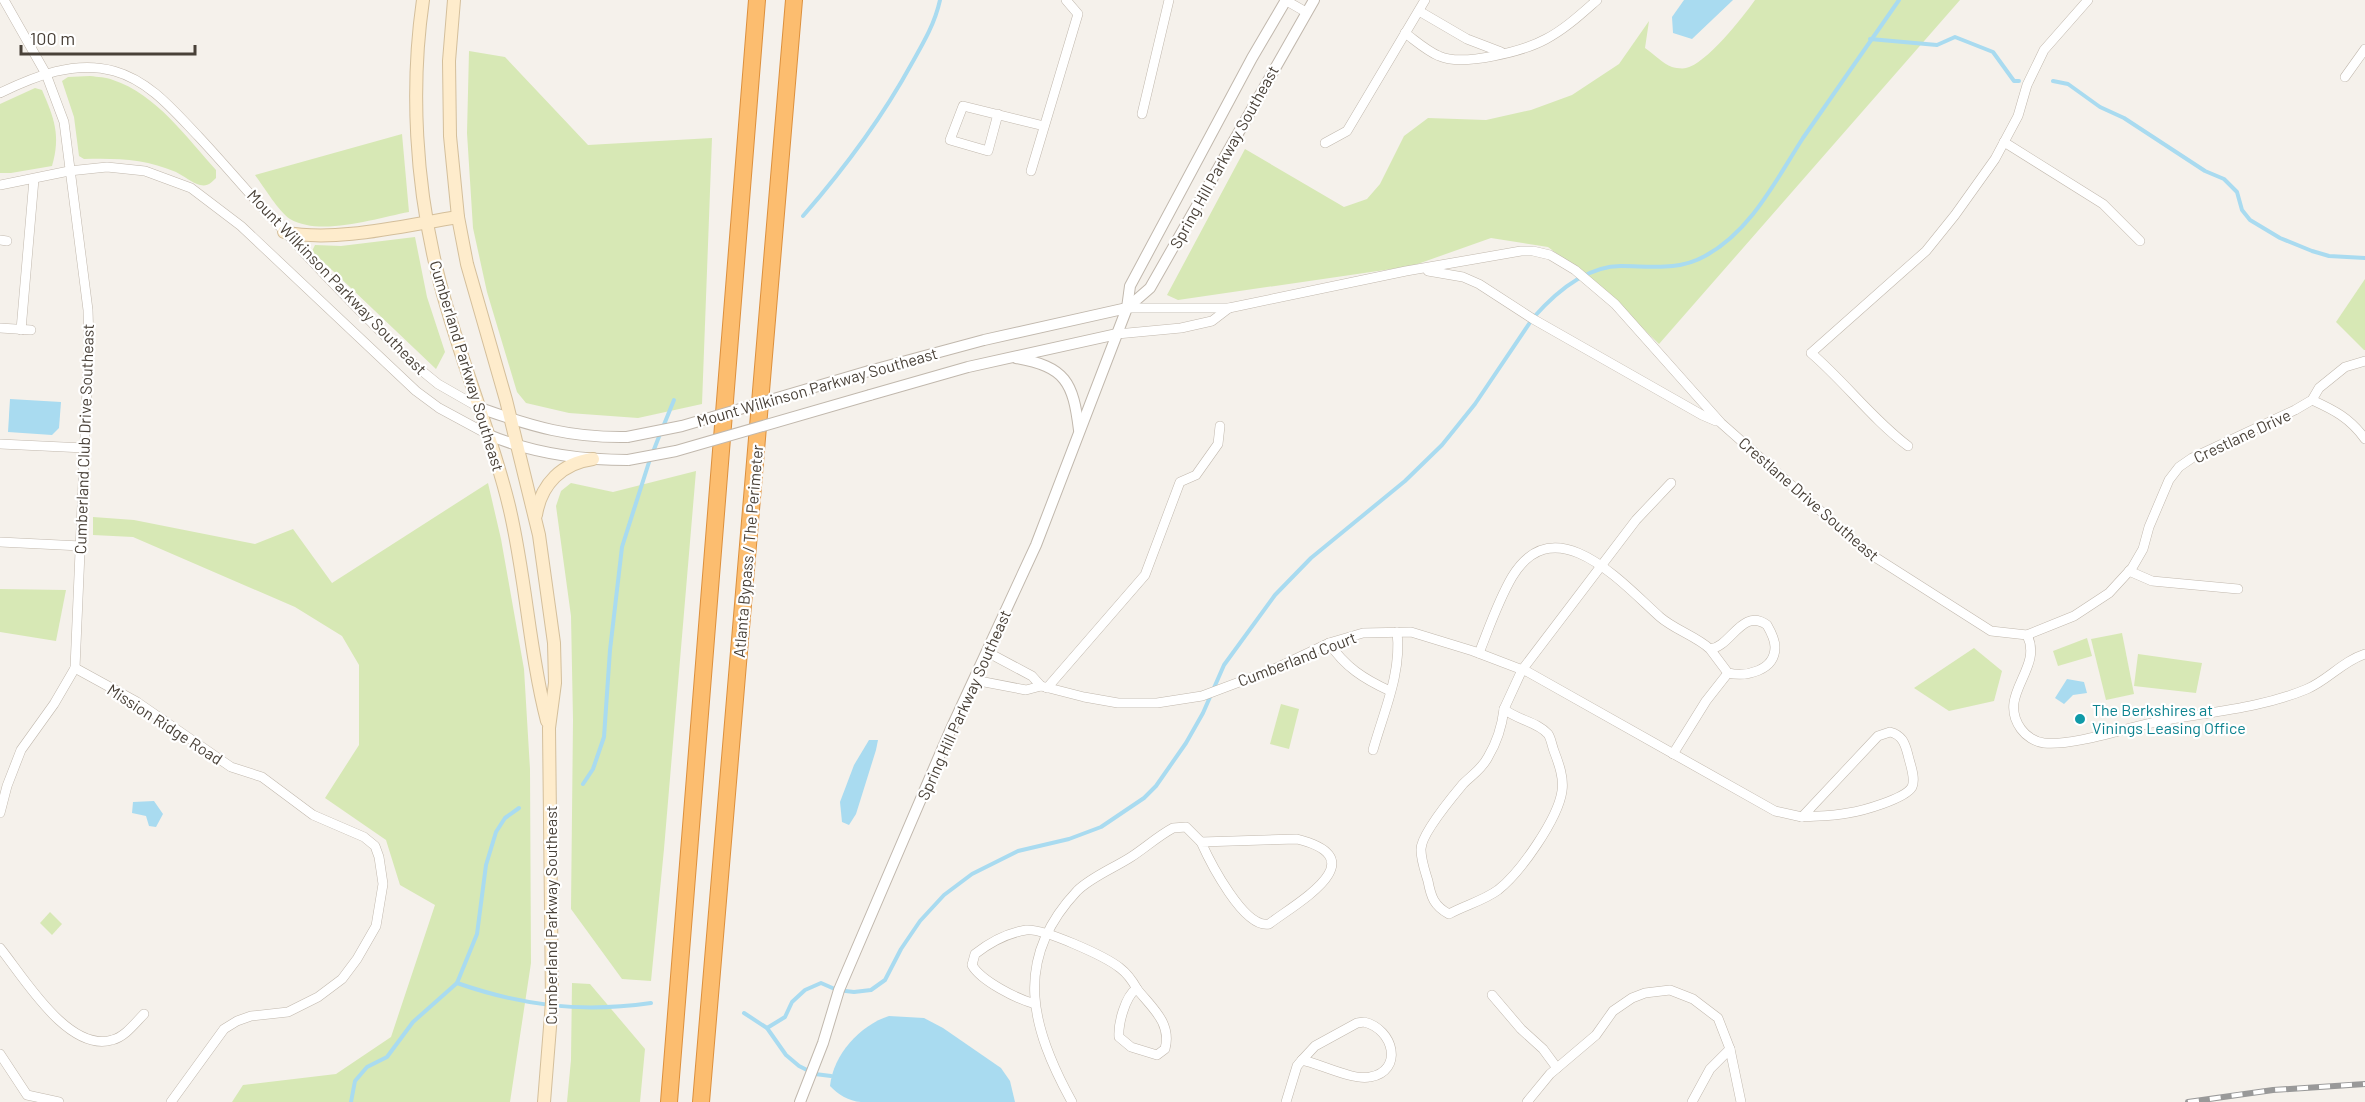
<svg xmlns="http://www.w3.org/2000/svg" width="2365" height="1102" font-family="Barlow,sans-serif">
  <rect width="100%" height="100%" fill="#f5f1eb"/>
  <g fill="#d7e8b5">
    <path d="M1755 0H1960L1659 344 1595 282 1548 247 1491 238 1412 266 1178 300 1167 295 1245 149 1344 207 1367 199 1380 184 1404 136 1428 118 1486 120 1531 110 1572 95 1619 64 1649 21 1645 48C1653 53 1663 64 1672 67 1675 68 1683 69 1686 68 1706 64 1743 17 1755 0Z"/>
    <polygon points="469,51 505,57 588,145 712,138 702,404 638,418 569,413 526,403 517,392 487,292 473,228 467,133"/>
    <path d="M90 76C98 77 106 77 113 80 156 94 187 138 216 170V178C212 182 208 187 200 185 192 183 184 176 176 172 146 159 116 158 84 159L79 156 74 117 62 81 68 77Z"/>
    <path d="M35 88 42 90C54 118 61 135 52 166L11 173H0V104Z"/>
    <path d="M402 134 409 212C376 218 321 237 290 219 279 212 264 187 255 175Z"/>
    <polygon points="415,237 427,297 445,352 436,369 312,251 315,245 341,246"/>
    <polygon points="2365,279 2365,350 2364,350 2336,322"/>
    <polygon points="696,471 664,849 651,981 622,979 571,909 573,720 571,616 556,506 561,491 571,483 613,492"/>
    <polygon points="488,483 501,539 524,669 530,769 531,963 510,1102 232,1102 243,1085 336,1074 391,1037 435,905 400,885 386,840 325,798 359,745 359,665 342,636 295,607 133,537 93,535 93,517 134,520 255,544 293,529 332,583"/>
    <polygon points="0,589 66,590 56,641 0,632"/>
    <polygon points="2122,633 2134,694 2106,700 2091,639"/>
    <polygon points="2087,638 2092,656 2058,666 2053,651"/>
    <polygon points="1974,648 2002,671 1994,701 1949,711 1914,688"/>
    <polygon points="2138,654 2202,663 2196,693 2134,686"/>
    <polygon points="1281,704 1299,709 1289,749 1270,744"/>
    <polygon points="50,912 62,924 52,935 40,923"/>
    <polygon points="572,983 590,984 645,1049 640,1102 567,1102 571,1060"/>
  </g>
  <g fill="#a9dbf0">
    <polygon points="1684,0 1733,0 1692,39 1673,33 1672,17"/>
    <polygon points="10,399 61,402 59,428 52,435 8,432"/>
    <polygon points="2067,679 2084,682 2087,693 2073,695 2064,704 2055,698"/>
    <polygon points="869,740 878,740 876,750 856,814 849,825 842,822 840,802 854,765"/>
    <polygon points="154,801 163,814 156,827 149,826 146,816 132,813 133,802"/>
    <path d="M889 1016 924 1018 943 1028 1001 1068 1010 1081 1015 1102H861C848 1101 839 1095 830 1086 833 1055 860 1025 889 1016Z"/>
  </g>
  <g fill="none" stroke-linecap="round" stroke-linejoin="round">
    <g stroke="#a9dbf0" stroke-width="4">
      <polyline points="1870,39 1937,45 1955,37 1993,52 2014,81 2019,81"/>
      <polyline points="2053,81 2068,84 2100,107 2124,118 2205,171 2224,179 2237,192 2242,210 2250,220 2280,238 2312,251 2329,256 2365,258"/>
      <path d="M803 216C844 169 882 118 912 63 924 42 935 23 940 0"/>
      <polyline points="663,427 674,400"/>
      <polyline points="653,452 660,434"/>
      <polyline points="583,784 593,769 604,737 610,650 622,547 650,459"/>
      <path d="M457 983C523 1006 581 1013 651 1003"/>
      <polyline points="744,1013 767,1028 786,1055 799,1066 815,1074 831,1076"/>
      <path d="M767 1028 785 1017 792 1002 805 990 821 983 837 990 854 992 871 990 885 980 901 949 920 921 944 895 972 874 1018 851 1069 839 1101 827 1144 798 1156 786 1186 743 1203 713 1224 665 1275 595 1311 558 1405 481 1442 445 1475 404 1533 318C1555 293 1586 266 1621 266 1650 266 1679 271 1705 256 1751 231 1776 180 1803 138 1835 92 1867 46 1899 0"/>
      <polyline points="351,1102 355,1081 367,1067 387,1057 413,1022 457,983 477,934 486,865 496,832 505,818 519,808"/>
    </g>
    <g stroke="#c1b8ad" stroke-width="10">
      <g id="minor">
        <polyline points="1285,0 1306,12"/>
        <polyline points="1419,11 1467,39 1501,52"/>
        <path d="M1405 33C1416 41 1427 51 1439 56 1463 67 1524 51 1546 39 1565 29 1581 14 1597 0"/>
        <polyline points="2345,77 2365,49"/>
        <path d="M0 93C35 76 75 60 114 71 150 81 174 111 199 137 228 168 255 201 285 232 327 278 371 323 416 366L438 384 480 408"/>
        <polyline points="998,114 988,151 950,140 963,106 1044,126"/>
        <polyline points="1142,114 1169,0"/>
        <polyline points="2004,142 2103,204 2140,241"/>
        <polyline points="1325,143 1347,131 1425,0"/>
        <polyline points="1031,171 1078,14 1066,0"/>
        <polyline points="0,185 69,171 107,167 145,171 191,188 241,226 416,391 439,408 489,435"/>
        <polyline points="0,240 7,241"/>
        <polyline points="1428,271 1463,277 1479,284 1533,319 1702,415 1716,421"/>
        <polyline points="1127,308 1229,308 1406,271 1521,251 1533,251 1550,255 1575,270 1615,304 1721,423 1867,552 1991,631 2027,635 2074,616 2109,593 2132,568 2143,549 2149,527 2169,480 2179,467 2192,458 2295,410 2312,400 2319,388 2345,367 2365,361"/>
        <polyline points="0,328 31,330"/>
        <polyline points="21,330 34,179"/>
        <polyline points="1117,334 1181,328 1212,321 1229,308"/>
        <path d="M2312 400C2334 410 2350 418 2365 439"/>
        <polyline points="0,444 85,448"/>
        <path d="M1908 446C1872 419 1845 382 1811 353L1926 251 1955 215 1995 159 2018 116 2027 85 2044 50 2088 0"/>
        <polyline points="0,542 81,546"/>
        <polyline points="2129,571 2152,581 2238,589"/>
        <path d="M2027 635C2044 669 1996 694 2021 729 2026 736 2035 742 2044 743 2074 746 2125 728 2156 722 2206 712 2259 709 2307 689 2328 680 2343 661 2365 654"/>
        <path d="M1329 643C1345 667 1364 679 1390 691"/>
        <polyline points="987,652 1032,676 1041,686"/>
        <path d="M1479 653C1489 628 1498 601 1512 577 1555 506 1622 583 1660 617 1675 630 1696 636 1710 649 1731 647 1742 607 1767 625 1771 632 1775 640 1775 647 1775 671 1746 677 1728 673L1710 649"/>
        <polyline points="75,668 137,702 231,767 262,777 313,815 364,837 375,846 379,857 383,884 376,926 357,959 342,979 318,997 288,1012 251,1016 237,1021 224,1029 171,1102"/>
        <polyline points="974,680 1026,690 1041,686 1084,697 1118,703 1157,703 1202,696 1274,669 1329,643 1363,633 1411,632 1473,651 1528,672 1775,811 1802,817"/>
        <polyline points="1047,688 1145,575 1180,482 1196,475 1218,444 1220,426"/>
        <path d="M1504 709C1517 720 1538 722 1548 734 1551 738 1552 746 1554 751 1559 764 1564 778 1562 791 1558 819 1520 873 1498 890 1483 901 1465 905 1449 914 1434 906 1431 897 1428 881 1425 871 1421 860 1421 850 1420 835 1453 796 1463 784 1472 775 1482 769 1488 757 1497 742 1502 726 1504 709Z"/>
        <polyline points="1504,709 1522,670 1636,520 1671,483"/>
        <path d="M1890 732C1902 735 1905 743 1908 755 1910 764 1916 778 1912 787 1905 799 1862 811 1848 813 1834 816 1817 816 1802 817L1878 736Z"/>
        <path d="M1373 750C1384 711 1402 672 1397 632"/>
        <polyline points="1673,754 1706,701 1728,673"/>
        <polyline points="0,813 7,786 21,750 54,704 75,668 89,343 88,310 64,122 46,74 4,0"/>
        <path d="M1297 839C1377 859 1298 902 1269 924 1244 929 1210 862 1201 842Z"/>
        <path d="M0 948C23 976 68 1053 112 1040 125 1037 135 1023 144 1014"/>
        <path d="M1136 989H1137C1152 1008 1172 1023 1165 1049L1157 1055 1131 1047 1119 1037C1118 1024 1125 997 1136 989Z"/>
        <polyline points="1492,995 1521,1029 1543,1049 1557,1068"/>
        <path d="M1035 1004C1017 999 981 981 972 965L975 954C989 943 1008 933 1026 930 1043 928 1105 956 1120 968 1128 974 1132 980 1137 989"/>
        <path d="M1364 1022C1394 1029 1404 1071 1370 1077 1354 1081 1320 1064 1302 1060L1315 1046 1357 1023Z"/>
        <polyline points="0,1054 27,1095 59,1102"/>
        <path d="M1072 1102C1031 1028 1012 960 1077 891 1091 877 1114 868 1131 857 1145 848 1158 836 1173 828L1186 827 1201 842"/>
        <polyline points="1286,1102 1297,1066 1302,1060"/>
        <polyline points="1527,1102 1550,1074 1596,1035 1613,1011 1632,998 1645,993 1670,990 1693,999 1718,1018 1730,1049"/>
        <polyline points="1692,1102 1710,1069 1730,1049 1741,1102"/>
      </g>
    </g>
    <g stroke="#c1b8ad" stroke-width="12">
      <g id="tertiary">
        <path d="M1016 358C1066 367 1073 382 1079 430"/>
        <polyline points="869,371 984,340 1127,308 1150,288 1314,0"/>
        <polyline points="870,395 968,367 1117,334"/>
        <path d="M480 408C533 427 571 438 627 437"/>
        <path d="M489 435C532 453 580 460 628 460"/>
        <polyline points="800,1102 823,1043 839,990 950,731 1036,545 1127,308 1130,286 1252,58 1286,0"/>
      </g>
    </g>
    <g stroke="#d4bf9b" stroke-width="14">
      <g id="secondary">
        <path d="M423 0C410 89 416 184 437 271 456 351 490 427 509 506 526 577 529 651 547 721"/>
        <polyline points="454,0 449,61 450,136 458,217 467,264 506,400 539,535 554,643 555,683 549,728 552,1002 544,1102"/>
        <path d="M284 232C335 243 406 225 458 217"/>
        <path d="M536 515C541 484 562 463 593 459"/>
      </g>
    </g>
    <g stroke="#dc903e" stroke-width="18">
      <g id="motorway">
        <polyline points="669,1102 757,0"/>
        <polyline points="701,1102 794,0"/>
      </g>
    </g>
    <use href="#minor" stroke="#fff" stroke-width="9"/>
    <use href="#tertiary" stroke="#fff" stroke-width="10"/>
    <use href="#secondary" stroke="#feeccc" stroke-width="12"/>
    <use href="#motorway" stroke="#fcbd6f" stroke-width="16"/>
    <g stroke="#999" stroke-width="6">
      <polyline id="rail" points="2188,1102 2273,1090 2365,1084"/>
    </g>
    <use href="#rail" stroke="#fff" stroke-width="4" stroke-dasharray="11" stroke-linecap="butt"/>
    <g stroke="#c1b8ad" stroke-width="12" stroke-linecap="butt">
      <g id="tertiary-bridge">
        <polyline points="627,437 682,426 869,371"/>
        <polyline points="628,460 676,451 870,395"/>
      </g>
    </g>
    <use href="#tertiary-bridge" stroke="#fff" stroke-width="10"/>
  </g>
  <circle fill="#0f9aa8" stroke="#fff" stroke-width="2" cx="2080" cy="719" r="6"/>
  <g text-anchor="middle" stroke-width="4.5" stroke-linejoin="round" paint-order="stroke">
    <g font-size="16" fill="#494138" stroke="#fff">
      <text transform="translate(1224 157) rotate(-61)" y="6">Spring Hill Parkway Southeast</text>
      <text transform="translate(337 282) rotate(46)" y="6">Mount Wilkinson Parkway Southeast</text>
      <text transform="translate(467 366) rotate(73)" y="6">Cumberland Parkway Southeast</text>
      <text transform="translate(817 387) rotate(-16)" y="6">Mount Wilkinson Parkway Southeast</text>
      <text transform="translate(2242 436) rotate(-25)" y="6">Crestlane Drive</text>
      <text transform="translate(84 439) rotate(-88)" y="6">Cumberland Club Drive Southeast</text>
      <text transform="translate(1809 499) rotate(41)" y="6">Crestlane Drive Southeast</text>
      <text transform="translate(748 551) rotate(-85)" y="6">Atlanta Bypass / The Perimeter</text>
      <text transform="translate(1297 659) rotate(-21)" y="6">Cumberland Court</text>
      <text transform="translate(964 705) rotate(-66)" y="6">Spring Hill Parkway Southeast</text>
      <text transform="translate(165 724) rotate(33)" y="6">Mission Ridge Road</text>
      <text transform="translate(551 915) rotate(-90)" y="6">Cumberland Parkway Southeast</text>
    </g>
    <g font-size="16" fill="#0d838f" stroke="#fff" text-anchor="start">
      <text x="2092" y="716">The Berkshires at<tspan x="2092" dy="18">Vinings Leasing Office</tspan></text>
    </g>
  </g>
  <path d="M21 45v9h174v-9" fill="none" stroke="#494138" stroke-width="3"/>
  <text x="30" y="45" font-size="18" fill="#494138" stroke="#ffffff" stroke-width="4.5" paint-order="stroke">100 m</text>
</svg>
